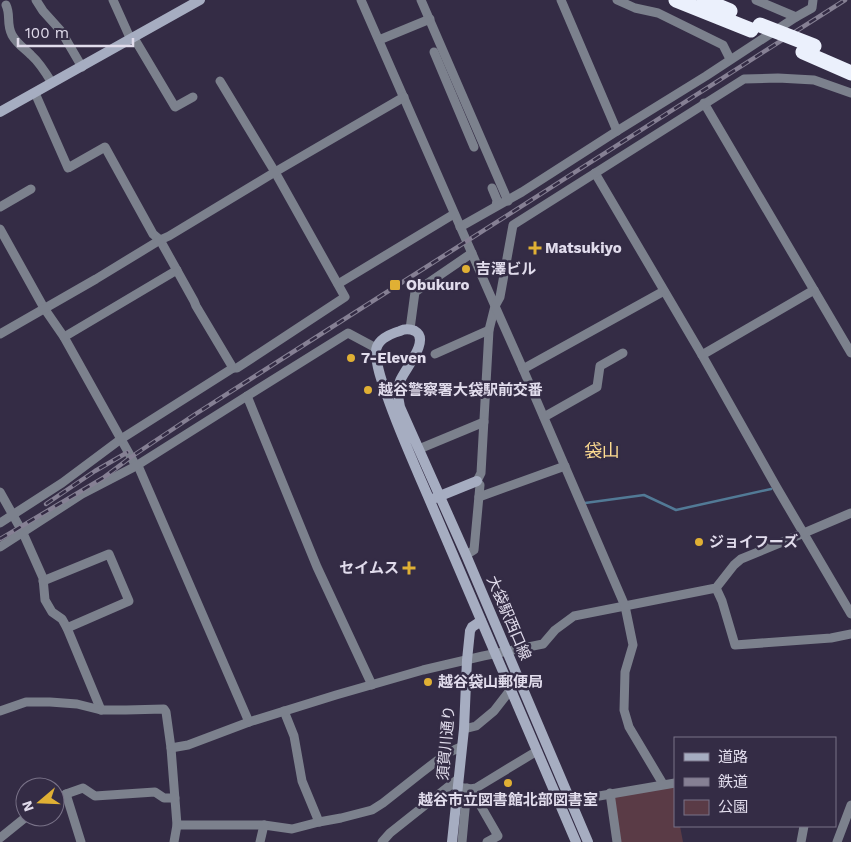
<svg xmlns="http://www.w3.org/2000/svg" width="851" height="842" font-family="'Work Sans','Noto Sans JP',sans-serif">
  <rect width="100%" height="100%" fill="#342c45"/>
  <polygon fill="#5a3b46" points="674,785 675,826 680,826 683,842 621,842 613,800 617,793"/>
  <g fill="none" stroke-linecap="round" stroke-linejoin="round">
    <polyline stroke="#527a96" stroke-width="2.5" points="585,503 644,495 676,510 771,489"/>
    <g stroke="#7c818d" stroke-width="9">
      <polyline points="36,0 43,11 61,31 82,67"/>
      <polyline points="113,0 131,40"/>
      <polyline points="361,0 495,306 489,330 481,473 477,481 480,485 474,550 466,555"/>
      <polyline points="421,0 508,201"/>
      <polyline points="561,0 617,131"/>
      <polyline points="617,0 635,8 658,13 723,45 730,59"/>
      <polyline points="756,0 796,17"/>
      <path d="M6 5C11 15 6 24 12 35 17 44 24 48 31 55 40 63 46 73 52 83"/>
      <polyline points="134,38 175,107 193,97"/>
      <polyline points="379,40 430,19"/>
      <polyline points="434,52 474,147"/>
      <polyline points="35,93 68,168 105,147 153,234 160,240 194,301 196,306 233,368 237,368 345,297 275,172 220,81"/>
      <polyline points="704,103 851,353"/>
      <polyline points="595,173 702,355 777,488 851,614"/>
      <polyline points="492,188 497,200 496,206"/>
      <polyline points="0,207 31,189"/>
      <polyline points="460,227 522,192 617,131 706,76 796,17 812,8 813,0"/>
      <polyline points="0,229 44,308 64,337 136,466 139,468 249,722"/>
      <polyline points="338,284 454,214"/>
      <polyline points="410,329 415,292 472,253"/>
      <polyline points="0,334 96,279 160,240 169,236 275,172 404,97"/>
      <polyline points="64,337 177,270"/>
      <polyline points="435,354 489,330"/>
      <polyline points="702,355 814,290"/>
      <polyline points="523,369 664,291"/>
      <polyline points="247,396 348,333 376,348"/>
      <polyline points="544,417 597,387 600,366 623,353"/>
      <polyline points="419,449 484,422"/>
      <polyline points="0,492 23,533 43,578 45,600 52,612 62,619 67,628 101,710"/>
      <polyline points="479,497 565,466"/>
      <polyline points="0,523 62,483 121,439 233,368"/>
      <polyline points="0,547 82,494 136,466 247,396 317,567 372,685"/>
      <polyline points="43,581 109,554 129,601 67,628"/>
      <polyline points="716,588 722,601 735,645 831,638 851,634"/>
      <polyline points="0,711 26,702 50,702 77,704 101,710 126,710 164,709 166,712 171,748 177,825 174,842"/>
      <polyline points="284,711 294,736 302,781 319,822"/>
      <polyline points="464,729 476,726 494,711 511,689"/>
      <polyline points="171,748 188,745 249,722 336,695 423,670 483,656 543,644 555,630 574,616 716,588 734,565 741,559 804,533 851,513"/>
      <polyline points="663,784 629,727 624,710 625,672 633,645 625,606 523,369 495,306 500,297 513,225 744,79 778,78 814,80 851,93"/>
      <polyline points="457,787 471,789 476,788 537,751"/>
      <polyline points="471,789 498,836 487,842"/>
      <polyline points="610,793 617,842"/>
      <polyline points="66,794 81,842"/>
      <polyline points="55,801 66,794 83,788 95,796 155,792 164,798 175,798"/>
      <polyline points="570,801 675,783"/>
      <polyline points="177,825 264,825 292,829 319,822 341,818 372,810 383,803 421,773 447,753 461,747"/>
      <polyline points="0,838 26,817"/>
      <polyline points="260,842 264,825"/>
      <polyline points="382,842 390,833 458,779"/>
      <polyline points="462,842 467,788"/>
      <polyline points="801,842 804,826"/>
      <polyline points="837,842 851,805"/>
    </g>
    <g stroke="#a6adc1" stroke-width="10">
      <polyline points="0,112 200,0"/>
      <polyline points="435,498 477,481"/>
      <polyline points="452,842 464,729 467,660 470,631 472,627 481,621"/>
      <path d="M576 842C527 728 479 614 430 501 415 466 399 431 387 396 382 382 376 366 376 352 376 340 390 334 400 331 404 329 410 329 415 331 431 340 404 370 400 381 397 389 398 398 400 407L466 555 588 842"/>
    </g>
    <g stroke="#ebf0fc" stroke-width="15">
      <polyline points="676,0 751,30"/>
      <polyline points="704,0 730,11"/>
      <polyline points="803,52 851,73"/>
    </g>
    <g stroke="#868094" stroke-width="4.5">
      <g id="rail">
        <polyline points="46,504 95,471 128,452"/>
        <polyline points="0,539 103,478 131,457 194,415 845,0"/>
      </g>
    </g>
    <use href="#rail" stroke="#342c45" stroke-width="2.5" stroke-dasharray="8" stroke-linecap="butt"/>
    <polyline stroke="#ebf0fc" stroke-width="15" points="760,25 814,46"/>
  </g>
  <g fill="#e0b034" stroke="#342c45" stroke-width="2">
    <path d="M532.5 240.5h5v5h5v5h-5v5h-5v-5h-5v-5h5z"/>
    <circle cx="466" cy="269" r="5"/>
    <rect x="389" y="279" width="12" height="12" rx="2.5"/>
    <circle cx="351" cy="358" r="5"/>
    <circle cx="368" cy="390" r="5"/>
    <circle cx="699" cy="542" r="5"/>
    <path d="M406.5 560.5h5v5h5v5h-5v5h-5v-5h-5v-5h5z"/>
    <circle cx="428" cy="682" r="5"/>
    <circle cx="508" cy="783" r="5"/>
  </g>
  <g text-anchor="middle" stroke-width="5" stroke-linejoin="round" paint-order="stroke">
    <g font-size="15" font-weight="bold" fill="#e1dcec" stroke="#342c45" text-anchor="start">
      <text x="545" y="253">Matsukiyo</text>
      <text x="476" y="274">吉澤ビル</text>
      <text x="406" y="290">Obukuro</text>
      <text x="361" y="363">7-Eleven</text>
      <text x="378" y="395">越谷警察署大袋駅前交番</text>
      <text x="709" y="547">ジョイフーズ</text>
      <text x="399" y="573" text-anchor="end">セイムス</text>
      <text x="438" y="687">越谷袋山郵便局</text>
      <text x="508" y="805" text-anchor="middle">越谷市立図書館北部図書室</text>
    </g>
    <g font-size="15" fill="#e1dcec" stroke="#342c45">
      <text transform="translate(509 618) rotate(67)" y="5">大袋駅西口線</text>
      <text transform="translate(446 743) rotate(-85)" y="5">須賀川通り</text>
    </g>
    <g font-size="18" fill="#fddb91" stroke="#342c45">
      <text x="602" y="457">袋山</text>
    </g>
  </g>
  <rect x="674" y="737" width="162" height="90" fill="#342c45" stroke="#797288"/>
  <rect x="684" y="753" width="25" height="8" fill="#a6adc1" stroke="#797288"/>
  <text x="718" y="762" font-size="15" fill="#e1dcec">道路</text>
  <rect x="684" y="778" width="25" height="8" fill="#868094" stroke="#797288"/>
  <text x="718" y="787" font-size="15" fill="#e1dcec">鉄道</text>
  <rect x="684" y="800" width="25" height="15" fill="#5a3b46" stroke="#797288"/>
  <text x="718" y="812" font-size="15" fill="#e1dcec">公園</text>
  <g transform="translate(40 802) rotate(251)"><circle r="24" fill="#342c45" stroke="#797288"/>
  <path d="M0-4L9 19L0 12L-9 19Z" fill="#e0b034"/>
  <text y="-8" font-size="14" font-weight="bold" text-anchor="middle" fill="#e1dcec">N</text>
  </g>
  <path d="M18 38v8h115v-8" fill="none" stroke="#e1dcec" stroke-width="2.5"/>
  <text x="25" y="38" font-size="15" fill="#e1dcec" stroke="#342c45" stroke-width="4" paint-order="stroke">100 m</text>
</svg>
